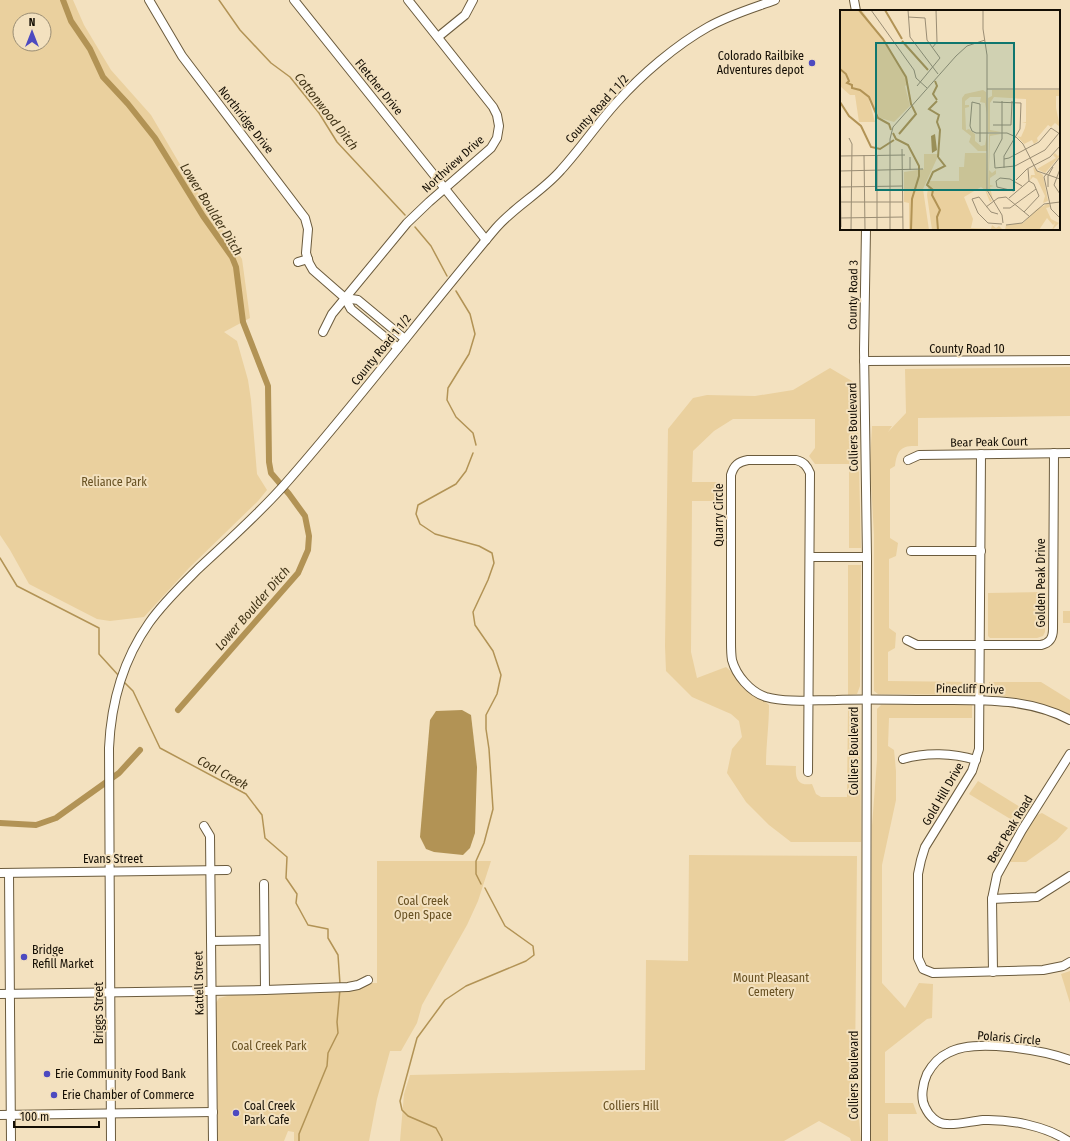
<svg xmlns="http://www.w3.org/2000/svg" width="1070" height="1141" font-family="'Fira Sans Condensed',sans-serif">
  <rect width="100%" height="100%" fill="#f3e1bf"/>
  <g fill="#ead09e" fill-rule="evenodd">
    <path d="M0 0H73L84 25 111 70 151 115 188 178 242 259 250 318 224 332 237 341 248 380 251 400 257 474 267 490 258 501 189 568 144 617 110 621 97 619 29 584 10 550 0 535ZM20 20H44V44H20Z"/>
    <path d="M1070 367V416L918 418V446C901 445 897 450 895 466L890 469V538L898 543 896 556 889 559V628L896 633 895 648 888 652V681L972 682V695L878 694 874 691V535L870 464 872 426H892L888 432 906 413 905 369Z"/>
    <path d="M830 368 857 384 861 548H849V464H815L809 456 815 448V419H733L714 431 693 451 692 482H723V501H692L691 652 697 678 726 667 769 705C769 726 766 745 766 765L796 766C795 779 798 786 812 784L816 794 821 797H847L848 708 860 710 861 842H791L769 825 746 802 727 773 732 749 742 737 739 721 731 714 692 697 666 671 665 646 668 429 693 398 707 395 755 396 793 390Z"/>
    <polygon points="848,565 861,565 860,686 857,694 848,695"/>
    <polygon points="1045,592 1045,632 1043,636 1037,638 990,638 988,636 988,593"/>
    <rect x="1063" y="611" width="7" height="12"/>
    <path d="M989 682H1041L1070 700V715C1044 703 1018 697 989 695Z"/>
    <polygon points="881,705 972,705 972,718 889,718 888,746 894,750 896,771 896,800 882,865 882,983 905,1008 919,983 933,984 932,1018 927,1019 885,1052 885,1103 913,1103 917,1114 888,1114 888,1141 871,1141 872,826 877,760 877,709"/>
    <polygon points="978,781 1025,810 1017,823 969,794"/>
    <polygon points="1042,813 1068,828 1057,840 1026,862 1011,862 1008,861 1037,815"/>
    <polygon points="689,855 857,856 855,1072 861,1141 851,1141 850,1138 819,1121 784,1141 400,1141 404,1094 410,1075 645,1070 646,960 688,961"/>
    <polygon points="377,861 491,861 478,901 467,925 422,1005 417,1023 401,1051 390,1051 377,1099 369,1141 294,1141 294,1132 288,1131 284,1141 218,1141 216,1003 219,998 235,994 349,991 349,983 377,983"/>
    <polygon points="1070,971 1070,1003 1061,974"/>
  </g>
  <polygon fill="#b29355" points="462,710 471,715 477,767 475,833 470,848 463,855 434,852 426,849 420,837 430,720 436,711"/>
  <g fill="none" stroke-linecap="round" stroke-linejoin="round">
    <g stroke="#b29355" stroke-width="1.5">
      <polyline points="219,0 240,30 271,63 290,77 319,113 337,142 405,215"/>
      <polyline points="415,227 431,246 447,276"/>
      <polyline points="456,291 470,314 475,334 469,354 448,388 447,400 456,417 473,433 476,445"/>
      <polyline points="473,453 466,471 456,484 418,505 416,514 420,524 435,534 479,546 492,553 494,563 488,580 473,612 475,625 493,651 501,675 497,694 486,715 486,729 489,749 493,809 484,843 476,861 476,874 481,884"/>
      <polyline points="0,558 17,586 99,628 99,654 119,676"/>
      <polyline points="124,682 133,691 160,748 246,794 262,815 265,838 287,857 286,878 297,894 296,903 308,925 328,929 328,938 338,955 340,984"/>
      <polyline points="299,1141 299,1134 327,1066 328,1053 338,1033 337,1022 340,989"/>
      <polyline points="442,1141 442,1139 436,1128 408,1116 402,1110 400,1101 417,1038 445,1000 466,986 526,961 534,955 533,946 505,926 485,888"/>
    </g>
    <g stroke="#b29355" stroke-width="6">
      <polyline points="63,0 71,21 90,49 103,77 128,104 155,138 203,216 232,257 236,267 243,322 268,386 269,462 271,473 289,494 305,516 309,536 308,550 298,573 178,710"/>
      <polyline points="0,823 36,825 56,818 119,773 140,750"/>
    </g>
    <g stroke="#6b5b3d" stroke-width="10">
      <g id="minor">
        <polyline points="149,0 182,56 305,218 308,229 306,253 309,263 313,270 345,298 351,309 398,348"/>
        <polyline points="294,0 486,240"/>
        <polyline points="854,0 856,11"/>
        <polyline points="438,37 465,15 473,0"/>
        <polyline points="866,229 864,350 867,557 866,1141"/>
        <polyline points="298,262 308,259"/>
        <polyline points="345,298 358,300 405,339"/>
        <polyline points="323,332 332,314 407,223 429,202 491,148 497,138 499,126 497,115 493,107 408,0"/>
        <polyline points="864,361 1070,360"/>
        <polyline points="981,454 979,749 972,771 925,847 921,860 918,874 918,958 923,969 933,973 1043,970 1063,966 1070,962"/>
        <polyline points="908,460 919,455 1070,453"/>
        <polyline points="911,551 981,551"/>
        <polyline points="810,557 867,557"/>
        <path d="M907 640 917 645H1041C1050 643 1053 638 1053 629L1054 453"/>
        <path d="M903 759C926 752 953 753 976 760"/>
        <path d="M808 772 810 473C807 466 804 462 796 460H748C738 462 734 465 731 475V642C731 648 731 654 732 660 736 675 750 692 766 697 788 703 813 700 836 700 867 699 899 700 930 700 977 700 1027 697 1070 720"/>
        <polyline points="204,826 210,836 213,1141"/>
        <polyline points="0,873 227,870"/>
        <polyline points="9,873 11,1141"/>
        <polyline points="264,884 265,990"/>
        <polyline points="992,899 1037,897 1070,876"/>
        <polyline points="211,941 264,940"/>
        <polyline points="993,972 992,899 997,875 1022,830 1070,754"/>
        <polyline points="0,994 265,990 348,987 358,985 368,980"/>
        <polyline points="0,1115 213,1112"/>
        <path d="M111 1141 109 748C111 703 123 660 149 623 163 603 181 586 198 569 228 541 259 514 286 483 359 400 425 312 496 228 515 206 542 192 561 170 581 148 597 124 617 102 641 75 676 45 708 27 729 15 753 8 775 0"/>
        <path d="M1068 1141C1046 1126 1009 1119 983 1120 972 1121 957 1125 947 1124 937 1124 929 1116 925 1107 920 1098 923 1083 927 1074 932 1065 939 1057 948 1053 974 1038 1043 1050 1070 1060"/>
      </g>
    </g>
    <use href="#minor" stroke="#fff" stroke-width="8"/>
  </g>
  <g fill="#4d4ac0" stroke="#f3e1bf" stroke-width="1.5">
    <circle cx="812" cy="63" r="4"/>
    <circle cx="24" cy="957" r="4"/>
    <circle cx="47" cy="1074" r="4"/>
    <circle cx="54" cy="1095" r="4"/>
    <circle cx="236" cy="1113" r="4"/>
  </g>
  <g text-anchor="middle" stroke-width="4" stroke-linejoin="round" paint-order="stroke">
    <g font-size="12" fill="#140e04" stroke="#f3e1bf" text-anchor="start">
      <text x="804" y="60" text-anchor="end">Colorado Railbike<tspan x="804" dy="14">Adventures depot</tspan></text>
      <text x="32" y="954">Bridge<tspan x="32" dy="14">Refill Market</tspan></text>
      <text x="55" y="1078">Erie Community Food Bank</text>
      <text x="62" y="1099">Erie Chamber of Commerce</text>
      <text x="244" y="1110">Coal Creek<tspan x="244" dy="14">Park Cafe</tspan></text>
    </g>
    <g font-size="12" fill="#140e04" stroke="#f3e1bf">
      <text transform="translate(379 87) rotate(51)" y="4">Fletcher Drive</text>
      <text transform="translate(597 109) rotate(-48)" y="4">County Road 1 1/2</text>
      <text transform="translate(246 120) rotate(52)" y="4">Northridge Drive</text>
      <text transform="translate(453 164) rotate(-42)" y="4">Northview Drive</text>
      <text transform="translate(853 295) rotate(-89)" y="4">County Road 3</text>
      <text x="967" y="353">County Road 10</text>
      <text transform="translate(381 350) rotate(-51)" y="4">County Road 1 1/2</text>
      <text transform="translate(853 427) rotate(-91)" y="4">Colliers Boulevard</text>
      <text transform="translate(989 442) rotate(-1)" y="4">Bear Peak Court</text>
      <text transform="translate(719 515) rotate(-90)" y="4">Quarry Circle</text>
      <text transform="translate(1041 583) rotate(-90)" y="4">Golden Peak Drive</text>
      <text transform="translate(970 689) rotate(1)" y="4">Pinecliff Drive</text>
      <text transform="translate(854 751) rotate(-90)" y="4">Colliers Boulevard</text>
      <text transform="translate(943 794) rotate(-60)" y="4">Gold Hill Drive</text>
      <text transform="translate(1010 829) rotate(-59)" y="4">Bear Peak Road</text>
      <text x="113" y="863">Evans Street</text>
      <text transform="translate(199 983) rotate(-91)" y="4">Kattell Street</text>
      <text transform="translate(99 1013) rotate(-90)" y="4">Briggs Street</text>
      <text transform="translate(1009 1038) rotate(5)" y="4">Polaris Circle</text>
      <text transform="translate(854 1075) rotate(-90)" y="4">Colliers Boulevard</text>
    </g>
    <g font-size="12" fill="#675021" stroke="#f3e1bf">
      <text x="114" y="486">Reliance Park</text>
      <text x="423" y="905">Coal Creek<tspan x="423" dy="14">Open Space</tspan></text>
      <text x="771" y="982">Mount Pleasant<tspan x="771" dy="14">Cemetery</tspan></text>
      <text x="269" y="1050">Coal Creek Park</text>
      <text x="631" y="1110">Colliers Hill</text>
    </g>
    <g font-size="13" font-style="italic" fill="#413417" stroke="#f3e1bf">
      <text transform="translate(327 111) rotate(52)" y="5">Cottonwood Ditch</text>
      <text transform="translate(212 209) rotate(58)" y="5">Lower Boulder Ditch</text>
      <text transform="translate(252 608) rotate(-49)" y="5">Lower Boulder Ditch</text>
      <text transform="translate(223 772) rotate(29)" y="5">Coal Creek</text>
    </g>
  </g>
  <g transform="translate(840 10)">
    <rect width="220" height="220" fill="#f3e1bf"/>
    <path d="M0 0H21L24 3 67 66 68 74 65 76 70 96 54 112 40 108 28 86 35 112H19L15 85H10L0 76ZM143 80 146 82 147 104 145 93 140 92 141 87H130L125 91V95H129V97L125 98 126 120 129 119 135 124V131L141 136 145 135 147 124V141H138L129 132 131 126 122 119V88L125 84ZM152 80H219V86H216V98L220 117 215 113 211 117 208 115 197 128 198 131 194 134 192 130 184 134 177 126 181 127 185 118 186 113 182 112H186V89L154 87 150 93V120L161 122H148V88L152 86ZM149 124H161L150 126 149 160 152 163 156 160V164L150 168V175L154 176 150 177 153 190 148 180ZM125 143H146L147 182 152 191 150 192 145 180 141 177 124 187 133 209 131 218 151 219 152 215 156 218 159 216 163 220H92L87 185 89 171H119V157H124ZM215 143 218 146 220 144V146L205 163 197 159 216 148 213 145ZM84 144H99L83 179 89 220H69V193L64 192V162L84 159ZM193 157 203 165 208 191 203 193 205 186 197 169 193 167 190 170 191 165H195ZM209 193 210 197 206 198 211 209 219 213 212 220 215 213 213 215 207 208 199 220H165L166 215 183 213 197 199Z" fill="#ead09e"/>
    <path d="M95 124 97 140 92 143 91 126Z" fill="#b29355"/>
    <path fill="none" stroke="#b29355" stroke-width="2" d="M19 0 43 29 66 67 71 94 76 104 59 124M45 0 62 29M62 31 88 60M0 59 6 64 9 71 7 73 12 75V78L20 80 29 87 38 108 49 114 51 120M95 71 97 76 93 84 97 90M97 91 89 99 99 105 97 112 100 120 98 147M0 92 9 106 21 116 31 137 40 139 54 130M53 123 56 129 68 135 79 156V166L72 189 71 220M98 220 97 207 100 200 92 185 93 180 87 175 93 162 105 156 98 147"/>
    <path fill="none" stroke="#9a8d74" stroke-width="1" d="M31 0 74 60 76 68 87 78M68 0 70 27 98 64M143 0V19L147 45V180L162 205 163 213M68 7 85 8 87 30 100 48 77 76M92 38 97 32 96 0M147 79H220M162 91V129L154 144 155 158 175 156 205 140 219 123M153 92 181 93 180 119 164 146V158M153 115H171L172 91M9 128 12 134 11 220M140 132V94L132 92 130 116 132 121 136 123H167L176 127 183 134 197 161 220 169M62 139 63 220M24 145 25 220M37 145V220M0 146 1 217M0 146 65 145M70 147V160M220 147 204 167 211 199 220 208M164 149 169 148 199 132 211 118 220 124M220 159 214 175 220 184M0 161 83 159M176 170 187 159 210 147 220 136M0 177 63 176M208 177V166L213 157M174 181 157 177 156 171 160 168 170 169 182 176M169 188 189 171 188 159M0 192H63M146 197 158 188 166 187 189 206M163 198H170L196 179M184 202 199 186 194 174 189 171M158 204 151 202 139 187 132 189 138 203 148 213 162 214M0 208 63 207M166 215 182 213 204 194 220 192M50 220V129L53 117 116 46 127 36 145 30"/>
    <path fill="#0f766e" fill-opacity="0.15" stroke="#0f766e" stroke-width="2" d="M36 33H174V180H36Z"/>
    <rect width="220" height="220" fill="none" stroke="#140e04" stroke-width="2"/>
  </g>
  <g transform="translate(32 32)"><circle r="19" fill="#f3e1bf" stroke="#9a8d74"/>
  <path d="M0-3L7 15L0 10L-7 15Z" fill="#4d4ac0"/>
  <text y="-6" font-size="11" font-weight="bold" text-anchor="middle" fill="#140e04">N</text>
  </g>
  <path d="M14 1121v6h85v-6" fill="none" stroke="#140e04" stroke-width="2"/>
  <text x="20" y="1121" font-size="12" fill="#140e04" stroke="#f3e1bf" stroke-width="3" paint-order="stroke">100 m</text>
</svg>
